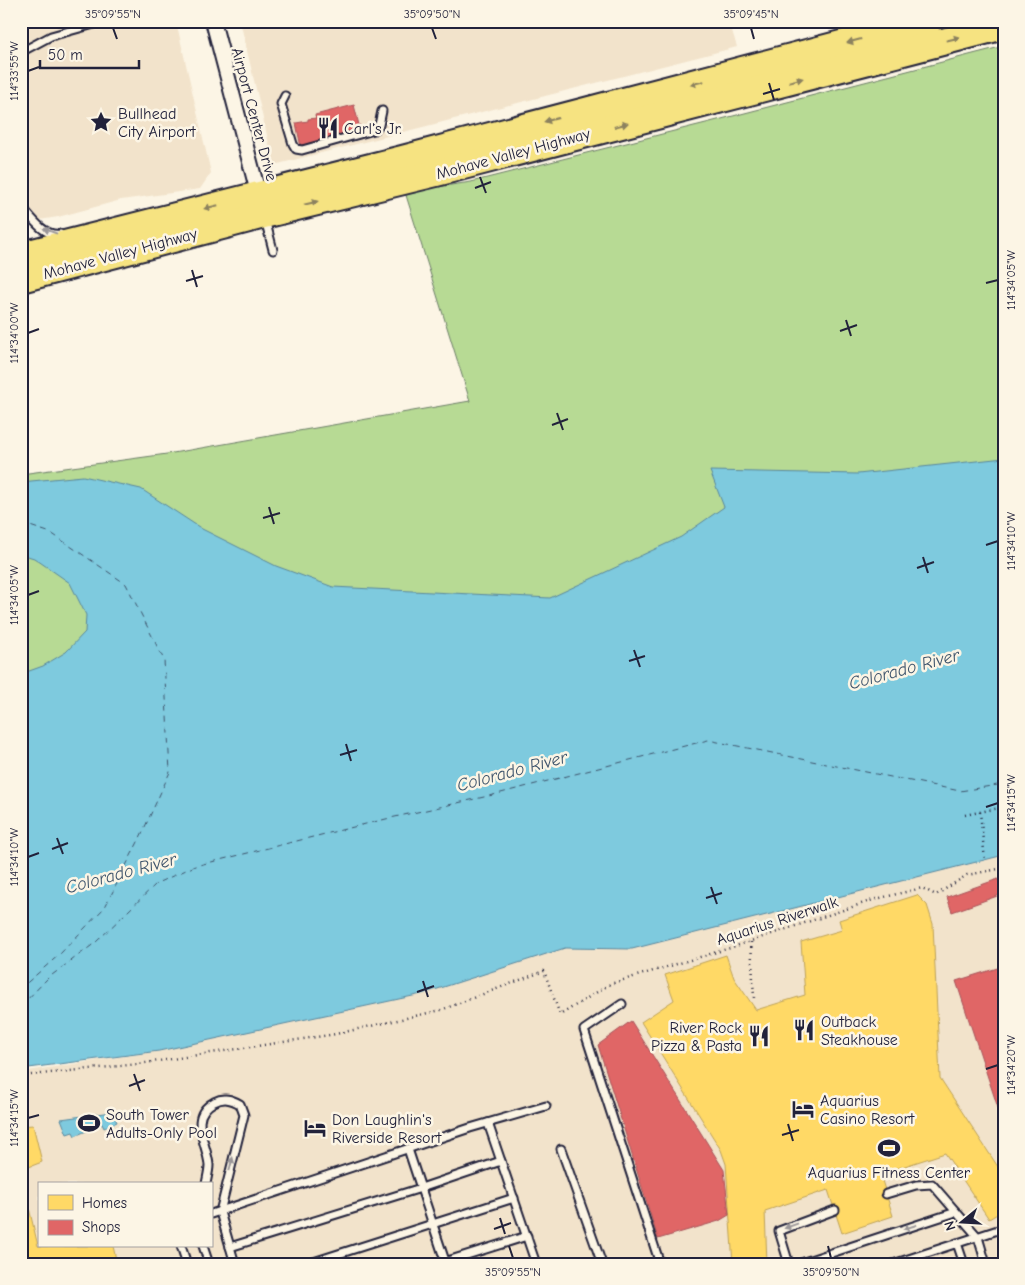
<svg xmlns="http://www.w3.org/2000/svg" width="1025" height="1285" font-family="'Comic Neue',sans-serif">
  <rect width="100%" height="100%" fill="#fcf5e5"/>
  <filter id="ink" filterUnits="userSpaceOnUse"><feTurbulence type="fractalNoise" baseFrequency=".02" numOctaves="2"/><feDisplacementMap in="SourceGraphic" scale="10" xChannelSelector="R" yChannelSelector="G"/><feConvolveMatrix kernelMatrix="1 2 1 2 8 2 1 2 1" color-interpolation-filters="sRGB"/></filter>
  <g filter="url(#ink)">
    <g fill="#f2e3cb" fill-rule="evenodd">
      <polygon points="21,21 176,21 211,173 200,189 121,200 58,217 21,223"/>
      <polygon points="240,21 729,21 737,47 274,165"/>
      <path d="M1004 855V1264H21V1072L159 1051 422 994 565 948 632 949ZM39 1184H211V1246H39Z"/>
    </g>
    <polygon fill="#b7da94" stroke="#6c7e68" points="1004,46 1004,502 21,759 21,474 167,454 470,401 405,192 471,182 710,122"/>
    <g fill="#7ecade" stroke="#59879d">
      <polygon points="1004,458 1004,855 632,949 565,948 422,994 159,1051 21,1069 21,674 43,666 66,652 85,632 86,615 70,583 34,558 21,554 21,482 83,476 141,489 202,529 276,566 333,587 550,598 681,537 724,507 710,471 858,474"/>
      <polygon points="112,1112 117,1122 104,1128 102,1124 75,1136 73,1132 67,1134 61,1119"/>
    </g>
    <g fill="#ffd966" stroke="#bda259">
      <polygon points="917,895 927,905 933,924 940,1078 1004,1176 1004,1210 989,1219 945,1153 880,1174 893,1216 842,1233 828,1190 765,1211 767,1264 733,1264 726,1164 721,1150 641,1022 674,1000 665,975 726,955 734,978 756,1010 805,995 801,942 842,930 839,920"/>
      <polygon points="33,1125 42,1162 21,1170 21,1126"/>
      <polygon points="21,1174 38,1246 113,1246 117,1264 21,1264"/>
    </g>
    <g fill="#e06666" stroke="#a75259">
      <polygon points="354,105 361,133 345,135 301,147 296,123 308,121 308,119 316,118 315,115"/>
      <polygon points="998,879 1003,894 952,912 947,897"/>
      <polygon points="1004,966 1004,1126 956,981"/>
      <polygon points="631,1021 724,1170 729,1215 719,1221 658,1239 598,1045"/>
    </g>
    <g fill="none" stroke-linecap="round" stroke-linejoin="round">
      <g stroke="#3e546c" stroke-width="1" stroke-dasharray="6 5" stroke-linecap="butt">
        <polyline points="21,523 51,533 126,584 164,660 170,772 139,840 105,907 60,954 21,988"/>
        <polyline points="21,1006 48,978 95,943 157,883 195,866 386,819 493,795 708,740 960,791 1004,784"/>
      </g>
      <g stroke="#22223b" stroke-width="11">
        <g id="lane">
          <polyline points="21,52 51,36 105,21"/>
          <polyline points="285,96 281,104 293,144 296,149 302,150 374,130 379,125 382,111"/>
          <path d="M21 206C31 217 44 237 60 234"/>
          <polyline points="265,219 273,250"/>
          <polyline points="622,1004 584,1030 660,1264"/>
          <polyline points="488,1123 536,1264"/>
          <polyline points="408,1149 446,1264"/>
          <polyline points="561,1149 602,1264"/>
          <path d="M206 1184C207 1178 209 1171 209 1165 207 1142 187 1117 214 1102 224 1097 231 1099 240 1104L244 1115 220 1212 235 1264"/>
          <polyline points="886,1194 916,1185 932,1184 978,1237 986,1264"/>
          <polyline points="211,1214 470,1128 546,1106"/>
          <polyline points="957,1243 964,1264"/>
          <polyline points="181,1246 187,1264"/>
          <polyline points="203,1246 209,1264"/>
          <polyline points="230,1247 421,1188 501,1161"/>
          <polyline points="307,1264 514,1198"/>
          <polyline points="438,1264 527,1236"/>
          <polyline points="789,1264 779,1231 835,1210"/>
          <polyline points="798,1264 956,1212"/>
          <polyline points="893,1264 1004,1228"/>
        </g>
      </g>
      <g stroke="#22223b" stroke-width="18">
        <polyline id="street" points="213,21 260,200"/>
      </g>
      <g stroke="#22223b" stroke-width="30">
        <g id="highway">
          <polyline points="21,255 402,159 929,21"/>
          <polyline points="21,279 264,215 436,173 1004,26"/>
        </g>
      </g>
      <g stroke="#22223b" stroke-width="2.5" stroke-dasharray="1 4" stroke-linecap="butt">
        <polyline points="980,812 985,860"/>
        <polyline points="965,815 1004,807"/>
        <polyline points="751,942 754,998"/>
        <polyline points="21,1076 139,1064 336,1034 441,1010 544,971 560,1015 610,984 730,948 876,899 922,888 936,895 967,875 1004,868"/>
      </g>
      <use href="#lane" stroke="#fcf5e5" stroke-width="7"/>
      <use href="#street" stroke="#fcf5e5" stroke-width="14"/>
      <use href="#highway" stroke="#f6e381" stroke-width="26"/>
    </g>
    <defs><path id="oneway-solid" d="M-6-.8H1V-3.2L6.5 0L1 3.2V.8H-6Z" transform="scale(1.25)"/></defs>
    <g fill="#8c825e">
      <use href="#oneway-solid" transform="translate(953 39) rotate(-14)"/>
      <use href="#oneway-solid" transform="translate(854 41) rotate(165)"/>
      <use href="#oneway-solid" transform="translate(796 80) rotate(-14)"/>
      <use href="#oneway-solid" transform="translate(697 83) rotate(166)"/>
      <use href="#oneway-solid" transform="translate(551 120) rotate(165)"/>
      <use href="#oneway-solid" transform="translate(621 125) rotate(-15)"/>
      <use href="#oneway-solid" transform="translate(311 203) rotate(-14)"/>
      <use href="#oneway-solid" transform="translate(211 207) rotate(166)"/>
    </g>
    <g fill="#9a9698">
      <use href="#oneway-solid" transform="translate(50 231) rotate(-160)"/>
      <use href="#oneway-solid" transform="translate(231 1164) rotate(-76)"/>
      <use href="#oneway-solid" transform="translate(791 1226) rotate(160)"/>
      <use href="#oneway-solid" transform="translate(910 1227) rotate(162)"/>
    </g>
  </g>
  <path fill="none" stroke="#22223b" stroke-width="2" d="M113 28 117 39M432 28 436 39M751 28 754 39M28 71 39 67M769 83 774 100M763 94 780 89M480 177 486 193M475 188 491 182M192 270 197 287M186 281 203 276M986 283 998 280M846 320 851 336M840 331 857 325M28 333 39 329M557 413 563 430M552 425 568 419M269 507 274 524M263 518 280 513M986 545 998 541M923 557 928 573M917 568 934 562M28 595 39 591M634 650 640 667M629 661 645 656M346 744 351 761M340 755 357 750M986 807 998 803M57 838 63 854M52 849 68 843M28 857 39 853M711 887 717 904M706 898 722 893M423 981 428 997M417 992 434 986M986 1069 998 1065M134 1074 140 1091M129 1086 145 1080M28 1118 39 1115M788 1124 793 1141M782 1135 799 1130M500 1218 505 1234M494 1229 511 1223M509 1246 513 1258M828 1246 831 1258"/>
  <defs>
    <g id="sight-bare" transform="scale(1.725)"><path d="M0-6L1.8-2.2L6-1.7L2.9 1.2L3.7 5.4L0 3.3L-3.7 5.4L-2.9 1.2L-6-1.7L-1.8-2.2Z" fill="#22223b" stroke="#fcf5e5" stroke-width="2.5" paint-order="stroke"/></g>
    <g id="restaurant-bare" transform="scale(1.725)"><path d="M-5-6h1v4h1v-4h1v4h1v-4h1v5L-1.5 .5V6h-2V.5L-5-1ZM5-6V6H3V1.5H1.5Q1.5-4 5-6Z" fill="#22223b" stroke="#fcf5e5" stroke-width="2.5" paint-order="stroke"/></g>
    <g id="hotel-bare" transform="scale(1.725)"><path d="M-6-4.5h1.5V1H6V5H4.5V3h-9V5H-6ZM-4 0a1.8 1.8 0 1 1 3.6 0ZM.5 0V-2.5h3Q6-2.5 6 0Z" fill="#22223b" stroke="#fcf5e5" stroke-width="2.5" paint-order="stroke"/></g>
    <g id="stadium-bare" transform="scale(1.725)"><path d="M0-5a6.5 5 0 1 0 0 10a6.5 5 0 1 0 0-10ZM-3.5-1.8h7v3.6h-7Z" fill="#22223b" stroke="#fcf5e5" stroke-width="2.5" paint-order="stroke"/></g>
  </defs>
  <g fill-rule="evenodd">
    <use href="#sight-bare" x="101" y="122"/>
    <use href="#restaurant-bare" x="328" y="128"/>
    <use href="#restaurant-bare" x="804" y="1030"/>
    <use href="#restaurant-bare" x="759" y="1036"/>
    <use href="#hotel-bare" x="803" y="1109"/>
    <use href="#stadium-bare" x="89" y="1123"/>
    <use href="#hotel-bare" x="315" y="1128"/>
    <use href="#stadium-bare" x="889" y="1148"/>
  </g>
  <g text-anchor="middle" stroke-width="5" stroke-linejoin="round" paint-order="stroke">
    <g font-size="16" fill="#22223b" stroke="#fcf5e5" text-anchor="start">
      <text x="118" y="119">Bullhead<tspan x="118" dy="18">City Airport</tspan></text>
      <text x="344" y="134">Carl's Jr.</text>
      <text x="821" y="1027">Outback<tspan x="821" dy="18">Steakhouse</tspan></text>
      <text x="742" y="1033" text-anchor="end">River Rock<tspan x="742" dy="18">Pizza &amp; Pasta</tspan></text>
      <text x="820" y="1106">Aquarius<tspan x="820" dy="18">Casino Resort</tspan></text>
      <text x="106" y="1120">South Tower<tspan x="106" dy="18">Adults-Only Pool</tspan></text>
      <text x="332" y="1125">Don Laughlin's<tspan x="332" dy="18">Riverside Resort</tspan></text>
      <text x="889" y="1178" text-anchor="middle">Aquarius Fitness Center</text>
    </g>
    <g font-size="16" fill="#22223b" stroke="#fcf5e5">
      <text transform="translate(255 114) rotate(75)" y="6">Airport Center Drive</text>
      <text transform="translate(513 153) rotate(-15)" y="6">Mohave Valley Highway</text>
      <text transform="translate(120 253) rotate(-15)" y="6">Mohave Valley Highway</text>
      <text transform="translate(777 920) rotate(-18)" y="6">Aquarius Riverwalk</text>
    </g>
    <g font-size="18" font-style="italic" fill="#3e546c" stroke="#fcf5e5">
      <text transform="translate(904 669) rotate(-15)" y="6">Colorado River</text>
      <text transform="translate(512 771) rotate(-15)" y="6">Colorado River</text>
      <text transform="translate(121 873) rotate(-15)" y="6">Colorado River</text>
    </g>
  </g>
  <rect width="1025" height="1285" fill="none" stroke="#fcf5e5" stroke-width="55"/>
  <rect x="38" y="1182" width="175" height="65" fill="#fcf5e5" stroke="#a5a1a1"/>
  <rect x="48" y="1195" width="25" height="15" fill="#ffd966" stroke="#a5a1a1"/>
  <text x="82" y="1208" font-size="15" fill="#22223b">Homes</text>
  <rect x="48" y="1220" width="25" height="15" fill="#e06666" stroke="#a5a1a1"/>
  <text x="82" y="1232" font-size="15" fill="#22223b">Shops</text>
  <g transform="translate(962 1222) rotate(252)" stroke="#fcf5e5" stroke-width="4" paint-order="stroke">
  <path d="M0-4L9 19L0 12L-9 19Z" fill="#22223b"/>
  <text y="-8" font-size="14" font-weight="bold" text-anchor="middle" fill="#22223b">N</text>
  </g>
  <path d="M40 60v8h99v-8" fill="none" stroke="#22223b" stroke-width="2.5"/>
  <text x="48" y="60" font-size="15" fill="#22223b" stroke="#fcf5e5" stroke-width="4" paint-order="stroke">50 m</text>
  <rect x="28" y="28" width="970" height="1230" fill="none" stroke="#22223b" stroke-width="2"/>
  <g font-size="12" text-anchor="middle" fill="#22223b">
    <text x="113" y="18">35°09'55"N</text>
    <text x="432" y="18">35°09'50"N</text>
    <text x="751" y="18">35°09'45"N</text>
    <text transform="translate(14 71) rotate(-90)" y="4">114°33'55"W</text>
    <text transform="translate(1011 280) rotate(-90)" y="4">114°34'05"W</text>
    <text transform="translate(14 333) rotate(-90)" y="4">114°34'00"W</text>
    <text transform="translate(1011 541) rotate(-90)" y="4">114°34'10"W</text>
    <text transform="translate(14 595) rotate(-90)" y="4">114°34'05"W</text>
    <text transform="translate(1011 803) rotate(-90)" y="4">114°34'15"W</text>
    <text transform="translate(14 857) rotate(-90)" y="4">114°34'10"W</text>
    <text transform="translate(1011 1065) rotate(-90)" y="4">114°34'20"W</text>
    <text transform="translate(14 1118) rotate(-90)" y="4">114°34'15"W</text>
    <text x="513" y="1276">35°09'55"N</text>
    <text x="831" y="1276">35°09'50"N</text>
  </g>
</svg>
